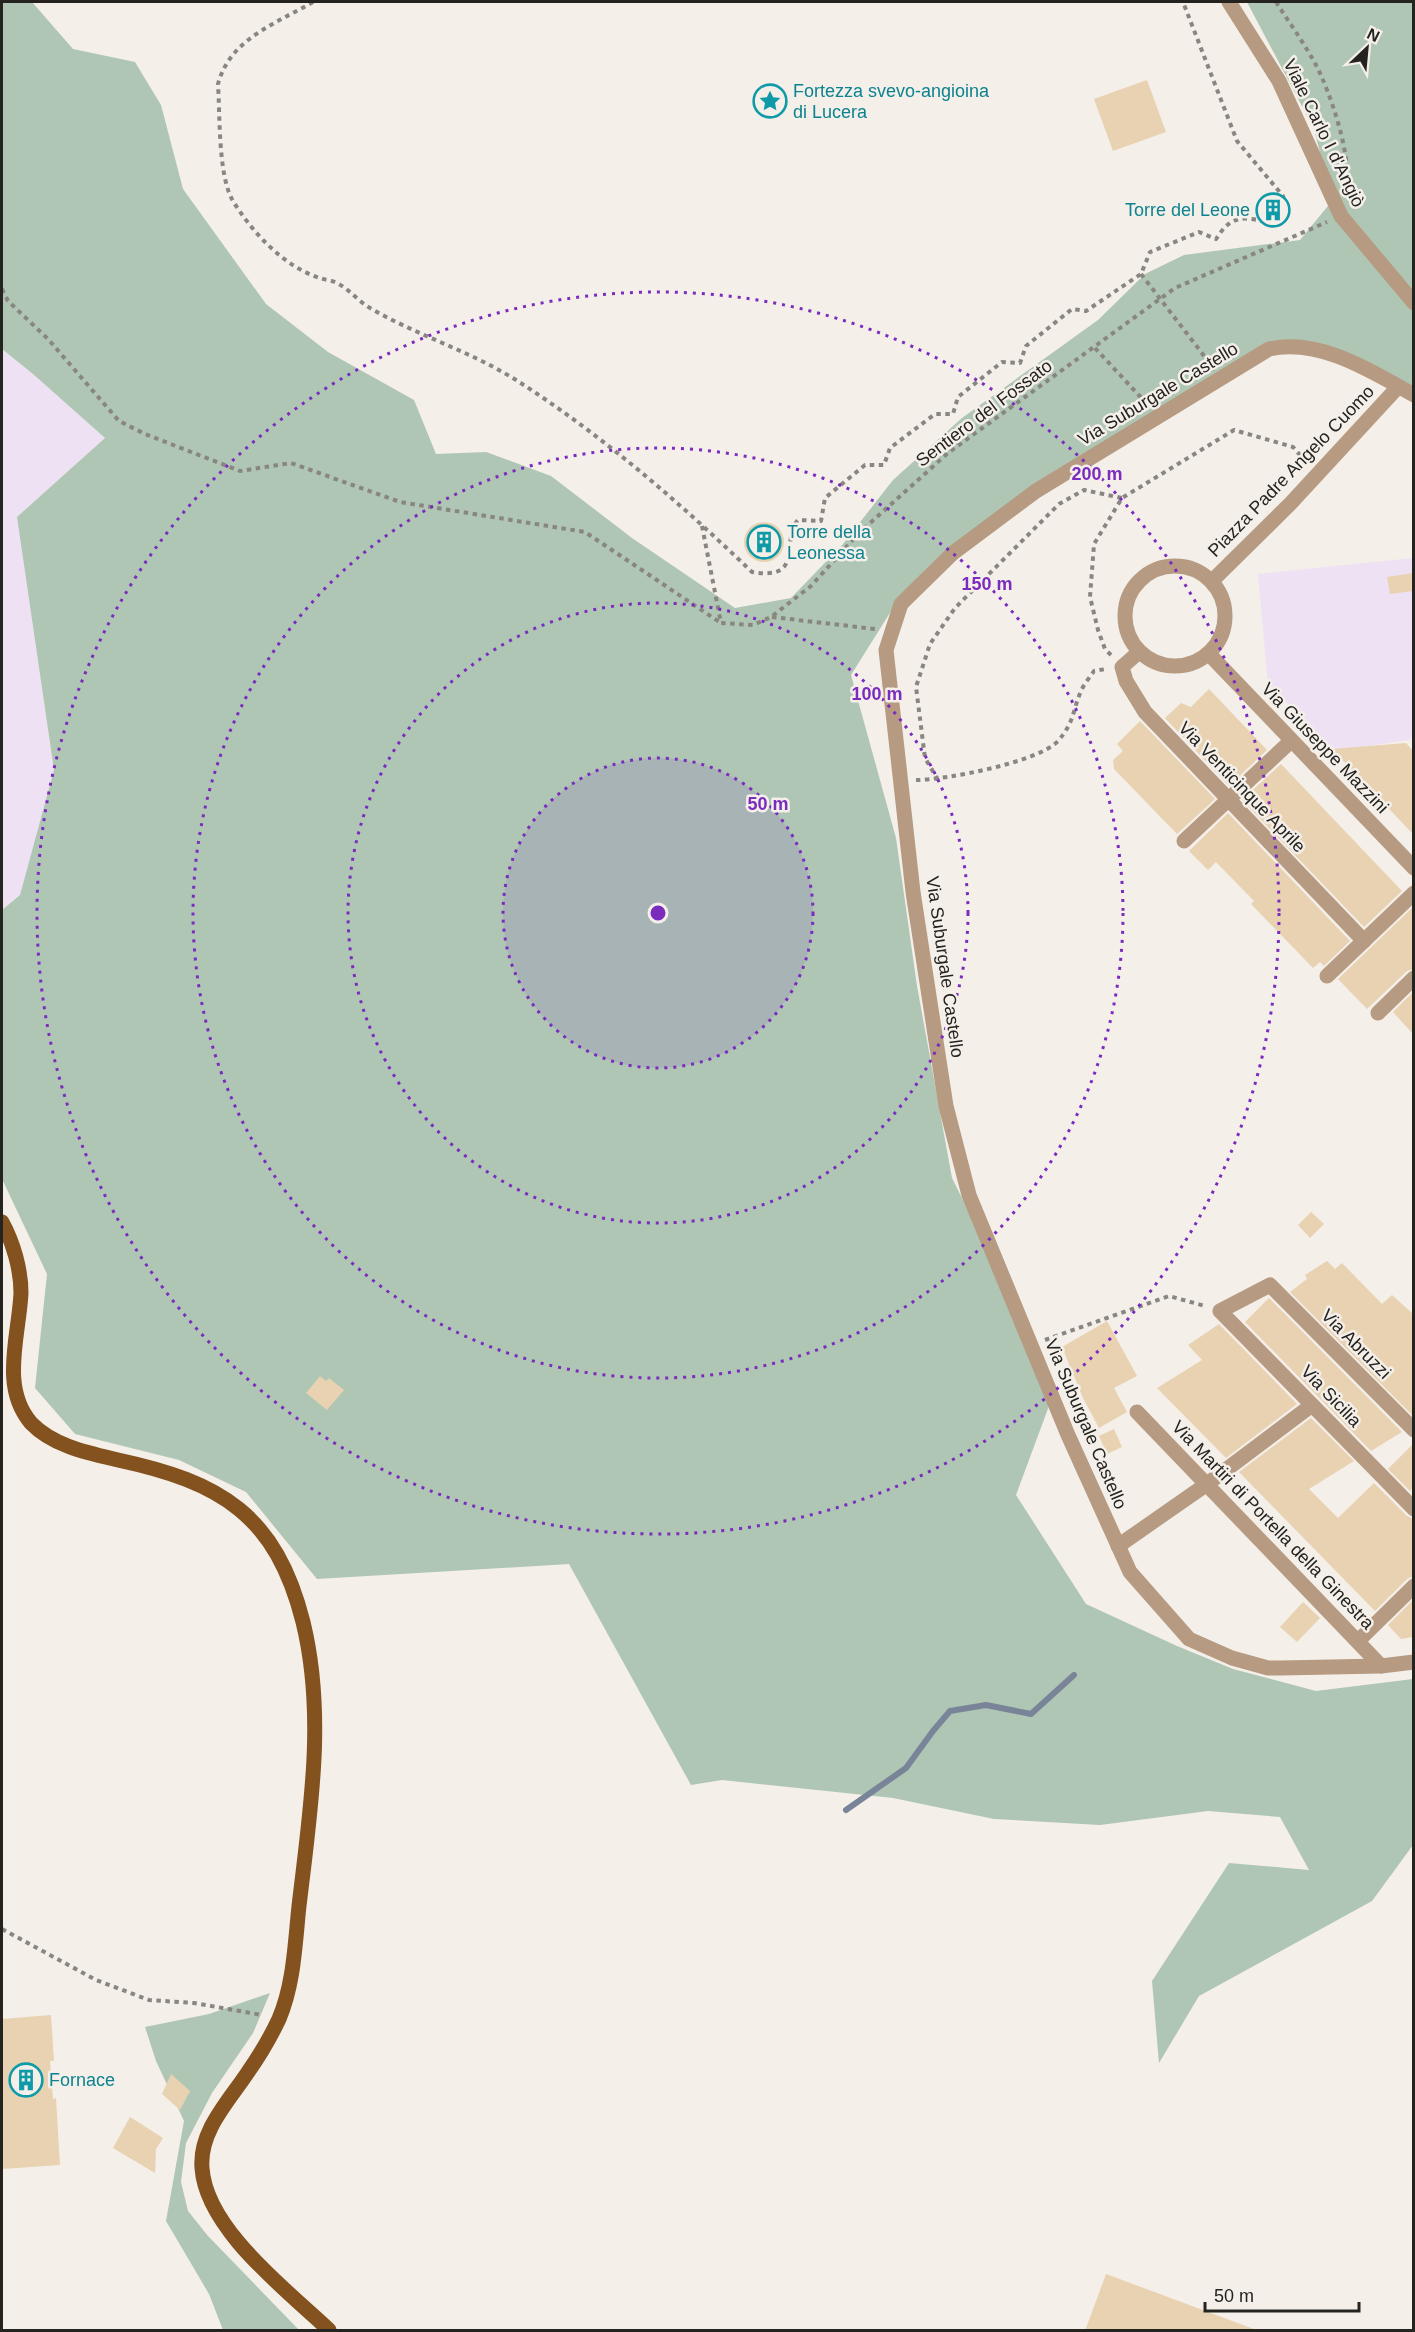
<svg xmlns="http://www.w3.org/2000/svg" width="1415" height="2332" font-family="Arial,sans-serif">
  <rect width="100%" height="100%" fill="#f4efe9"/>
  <g fill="#eee1f4">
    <polygon points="2,349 33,374 105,438 17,517 54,770 20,895 2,910"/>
    <polygon points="1413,558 1413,737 1409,740 1334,751 1268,684 1258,574"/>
  </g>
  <g fill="#afc6b4">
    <polygon points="2,2 32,2 73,49 135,62 161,105 183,189 266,304 328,352 414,400 436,454 486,452 551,476 632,538 735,608 791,598 843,544 893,480 962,418 1098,320 1145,274 1184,255 1300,240 1332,201 1314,129 1247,2 1413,2 1413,395 1343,355 1269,347 1034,489 898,600 851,675 896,838 917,986 952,1178 1056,1387 1016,1495 1086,1604 1177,1646 1233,1669 1316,1691 1413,1679 1413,1845 1372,1901 1199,1996 1159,2063 1152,1981 1229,1863 1309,1870 1280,1817 1208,1811 1100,1825 994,1819 893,1798 722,1780 691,1785 569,1564 317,1579 246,1492 179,1460 75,1434 35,1388 47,1274 2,1179 2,910 20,895 54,770 17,517 105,438 33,374 2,349"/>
    <polygon points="270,1993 253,2033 212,2093 186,2143 181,2182 188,2211 208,2236 299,2330 223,2330 209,2294 166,2221 184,2121 156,2061 145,2027 209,2014"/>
  </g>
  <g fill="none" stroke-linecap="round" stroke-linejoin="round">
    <polyline stroke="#798499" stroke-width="6" points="846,1810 906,1768 933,1731 950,1711 986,1705 1031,1714 1074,1675"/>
  </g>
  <g fill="#e8d2b2">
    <polygon points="1147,80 1166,132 1113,151 1094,99"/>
    <circle cx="1273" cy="209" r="12"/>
    <circle cx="764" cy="542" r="20"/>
    <polygon points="1413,573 1413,591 1390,594 1387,577"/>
    <polygon points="1209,689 1267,750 1229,786 1165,718 1181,703 1191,707"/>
    <polygon points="1140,721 1215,799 1177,834 1114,769 1113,760 1123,751 1117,744"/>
    <polygon points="1406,743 1413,751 1413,834 1332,749"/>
    <polygon points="1281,764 1402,891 1364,927 1242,800"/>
    <polygon points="1228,813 1350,941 1324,966 1320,962 1313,968 1251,904 1254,901 1216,862 1208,870 1189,851"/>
    <polygon points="1413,907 1413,969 1407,971 1367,1009 1338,979"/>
    <polygon points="1413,992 1413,1034 1393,1012"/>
    <polygon points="1311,1212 1324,1224 1310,1238 1298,1225"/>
    <polygon points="1327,1261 1335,1269 1342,1263 1382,1304 1392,1295 1413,1314 1413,1416 1290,1292 1307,1279 1305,1275"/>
    <polygon points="1269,1298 1402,1432 1371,1451 1245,1322"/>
    <polygon points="1107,1321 1137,1376 1114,1388 1127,1412 1099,1428 1083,1398 1062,1347"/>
    <polygon points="1219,1324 1297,1404 1226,1458 1157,1388 1202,1360 1188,1345"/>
    <polygon points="320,1376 326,1381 329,1378 344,1390 327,1410 306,1393"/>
    <polygon points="1311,1418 1354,1461 1309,1489 1338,1518 1374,1483 1407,1516 1413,1519 1413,1576 1407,1579 1375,1611 1239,1472"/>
    <polygon points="1114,1429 1122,1447 1107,1454 1099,1436"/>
    <polygon points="1413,1444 1413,1488 1410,1491 1388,1469"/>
    <polygon points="1413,1600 1413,1637 1401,1639 1388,1625"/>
    <polygon points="1303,1602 1320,1618 1297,1642 1280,1627"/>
    <polygon points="51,2015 54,2061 50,2061 53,2099 56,2098 60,2165 2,2169 2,2019"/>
    <polygon points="171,2074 190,2091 180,2110 162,2094"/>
    <polygon points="130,2117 163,2138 156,2149 155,2173 113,2148"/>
    <polygon points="1106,2274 1254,2329 1253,2331 1085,2331"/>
  </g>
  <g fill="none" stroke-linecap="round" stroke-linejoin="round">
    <g stroke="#898681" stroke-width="4" stroke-dasharray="4.5 4.5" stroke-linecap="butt">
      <path d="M313 2C275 24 230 39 218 84 220 115 218 176 233 201 252 232 284 267 320 278 325 280 331 280 337 283 349 289 358 301 370 308 416 335 470 351 516 380 602 435 679 502 752 572 806 581 780 540 798 520L821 521 825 498 865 465H884L890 448 935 414H953L958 397 1002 362 1020 363 1026 346 1072 309 1086 311 1141 274 1150 252 1199 232 1216 239C1219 235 1222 230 1225 227 1248 205 1271 236 1288 213L1283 196 1237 141 1183 2"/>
      <path d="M1276 2C1289 22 1304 43 1316 65 1330 92 1352 156 1346 185"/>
      <polyline points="2,289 8,301 48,339 119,421 145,434 240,471 291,463 400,502 585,532 721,623"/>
      <polyline points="1095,348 1147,404"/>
      <polyline points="702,526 721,623 753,625 771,617 811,586 858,534 948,453 1175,288 1327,222"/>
      <polyline points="772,617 875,629"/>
      <polyline points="1111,655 1105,649 1098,630 1090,597 1094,544 1122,498 1234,430 1293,447 1307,463"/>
      <path d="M916 780C945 780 1039 762 1058 741 1075 721 1072 712 1081 691 1084 684 1090 677 1094 671L1106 669"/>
      <polyline points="938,780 925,758 916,687 930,644 955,608 1059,504 1084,490 1122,498"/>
      <polyline points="1045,1340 1169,1296 1205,1306"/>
      <polyline points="2,1929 96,1980 149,2000 194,2003 262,2015"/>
    </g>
    <g stroke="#b69a81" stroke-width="15">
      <polyline points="1229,2 1279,81 1341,216 1414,303"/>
      <path d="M1414 395C1371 371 1320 338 1269 349L1036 491 953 553 901 604 886 650 913 892 946 1106 969 1195 1068 1435 1130 1572 1189 1639 1232 1658 1268 1668H1281L1381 1666 1414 1662"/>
      <circle cx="1175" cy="616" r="50"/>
      <polyline points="1212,581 1290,504 1398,387"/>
      <polyline points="1139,652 1122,667 1126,681 1145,712 1364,941"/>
      <polyline points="1209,654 1414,868"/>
      <polyline points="1184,841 1291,741"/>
      <polyline points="1327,976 1414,893"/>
      <polyline points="1378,1013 1414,978"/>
      <polyline points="1137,1412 1381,1666"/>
      <polyline points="1414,1430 1270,1285 1220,1311 1414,1509"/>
      <polyline points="1118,1546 1207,1484 1312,1405"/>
      <polyline points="1358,1641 1414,1586"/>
    </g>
    <path stroke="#83521e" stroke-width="15" d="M2 1222C13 1242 21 1269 21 1293 19 1336 0 1387 31 1423 53 1446 88 1453 118 1460 221 1482 276 1515 303 1622 326 1716 310 1812 299 1906 295 1943 294 1984 279 2019 270 2038 260 2055 248 2072 229 2101 199 2131 202 2168 206 2229 287 2290 329 2330"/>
    <polyline stroke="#898681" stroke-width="4" stroke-dasharray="4.5 4.5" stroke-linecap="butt" points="1141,274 1215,370"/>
  </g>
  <circle cx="658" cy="913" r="155" fill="#7b2cbf" fill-opacity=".12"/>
  <g fill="none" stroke="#7b2cbf" stroke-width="3" stroke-dasharray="3 6">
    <circle cx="658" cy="913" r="155"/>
    <circle cx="658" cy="913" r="310"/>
    <circle cx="658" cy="913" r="465"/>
    <circle cx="658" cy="913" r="621"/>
  </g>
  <defs>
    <g id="sight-ring" transform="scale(1.725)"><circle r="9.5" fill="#f4efe9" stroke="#0f9aa8" stroke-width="1.5"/><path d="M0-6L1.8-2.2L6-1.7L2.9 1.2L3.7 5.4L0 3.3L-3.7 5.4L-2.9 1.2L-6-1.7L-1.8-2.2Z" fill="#0f9aa8"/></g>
    <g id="building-ring" transform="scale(1.725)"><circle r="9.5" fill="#f4efe9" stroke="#0f9aa8" stroke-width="1.5"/><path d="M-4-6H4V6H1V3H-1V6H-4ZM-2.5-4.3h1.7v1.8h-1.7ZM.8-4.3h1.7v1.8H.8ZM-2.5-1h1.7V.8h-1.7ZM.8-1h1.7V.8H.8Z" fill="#0f9aa8"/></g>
  </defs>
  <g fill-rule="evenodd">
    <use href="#sight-ring" x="770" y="101"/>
    <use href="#building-ring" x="1273" y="210"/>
    <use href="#building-ring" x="764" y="542"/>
    <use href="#building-ring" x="26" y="2080"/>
  </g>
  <g text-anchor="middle" stroke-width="5" stroke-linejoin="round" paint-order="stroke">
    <g font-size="18" fill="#0d838f" stroke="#f4efe9" text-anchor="start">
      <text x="793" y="97">Fortezza svevo-angioina<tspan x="793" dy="21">di Lucera</tspan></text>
      <text x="1250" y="216" text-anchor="end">Torre del Leone</text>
      <text x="787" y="538">Torre della<tspan x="787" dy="21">Leonessa</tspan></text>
      <text x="49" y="2086">Fornace</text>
    </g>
    <g font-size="18" fill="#242320" stroke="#f4efe9">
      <text transform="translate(1324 133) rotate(64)" y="6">Viale Carlo I d'Angiò</text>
      <text transform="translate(1158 394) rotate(-31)" y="6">Via Suburgale Castello</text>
      <text transform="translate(984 413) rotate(-37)" y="6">Sentiero del Fossato</text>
      <text transform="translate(1291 471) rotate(-46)" y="6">Piazza Padre Angelo Cuomo</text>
      <text transform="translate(1325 748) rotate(46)" y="6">Via Giuseppe Mazzini</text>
      <text transform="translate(1242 787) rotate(46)" y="6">Via Venticinque Aprile</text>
      <text transform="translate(945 967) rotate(82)" y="6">Via Suburgale Castello</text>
      <text transform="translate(1356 1344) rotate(45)" y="6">Via Abruzzi</text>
      <text transform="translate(1331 1396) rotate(46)" y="6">Via Sicilia</text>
      <text transform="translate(1086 1424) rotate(67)" y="6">Via Suburgale Castello</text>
      <text transform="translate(1273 1525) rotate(46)" y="6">Via Martiri di Portella della Ginestra</text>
    </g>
  </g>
  <circle cx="658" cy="913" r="9" fill="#7b2cbf" stroke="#f4efe9" stroke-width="3"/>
  <g font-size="18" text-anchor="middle" font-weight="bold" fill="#7b2cbf" stroke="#f4efe9" stroke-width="5" stroke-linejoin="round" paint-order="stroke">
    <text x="1097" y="480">200 m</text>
    <text x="987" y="590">150 m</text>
    <text x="877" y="700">100 m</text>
    <text x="768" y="810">50 m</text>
  </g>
  <rect width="1415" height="2332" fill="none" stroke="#242320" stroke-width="6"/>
  <g transform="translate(1367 48) rotate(26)" stroke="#f4efe9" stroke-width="4.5" paint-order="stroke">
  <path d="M0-4.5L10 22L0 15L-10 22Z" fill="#242320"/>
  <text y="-9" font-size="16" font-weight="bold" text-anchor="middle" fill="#242320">N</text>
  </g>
  <path d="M1205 2302v9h154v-9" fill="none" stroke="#242320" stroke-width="3"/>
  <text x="1214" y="2302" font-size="18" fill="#242320" stroke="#f4efe9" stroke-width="4.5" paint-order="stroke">50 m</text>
</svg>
